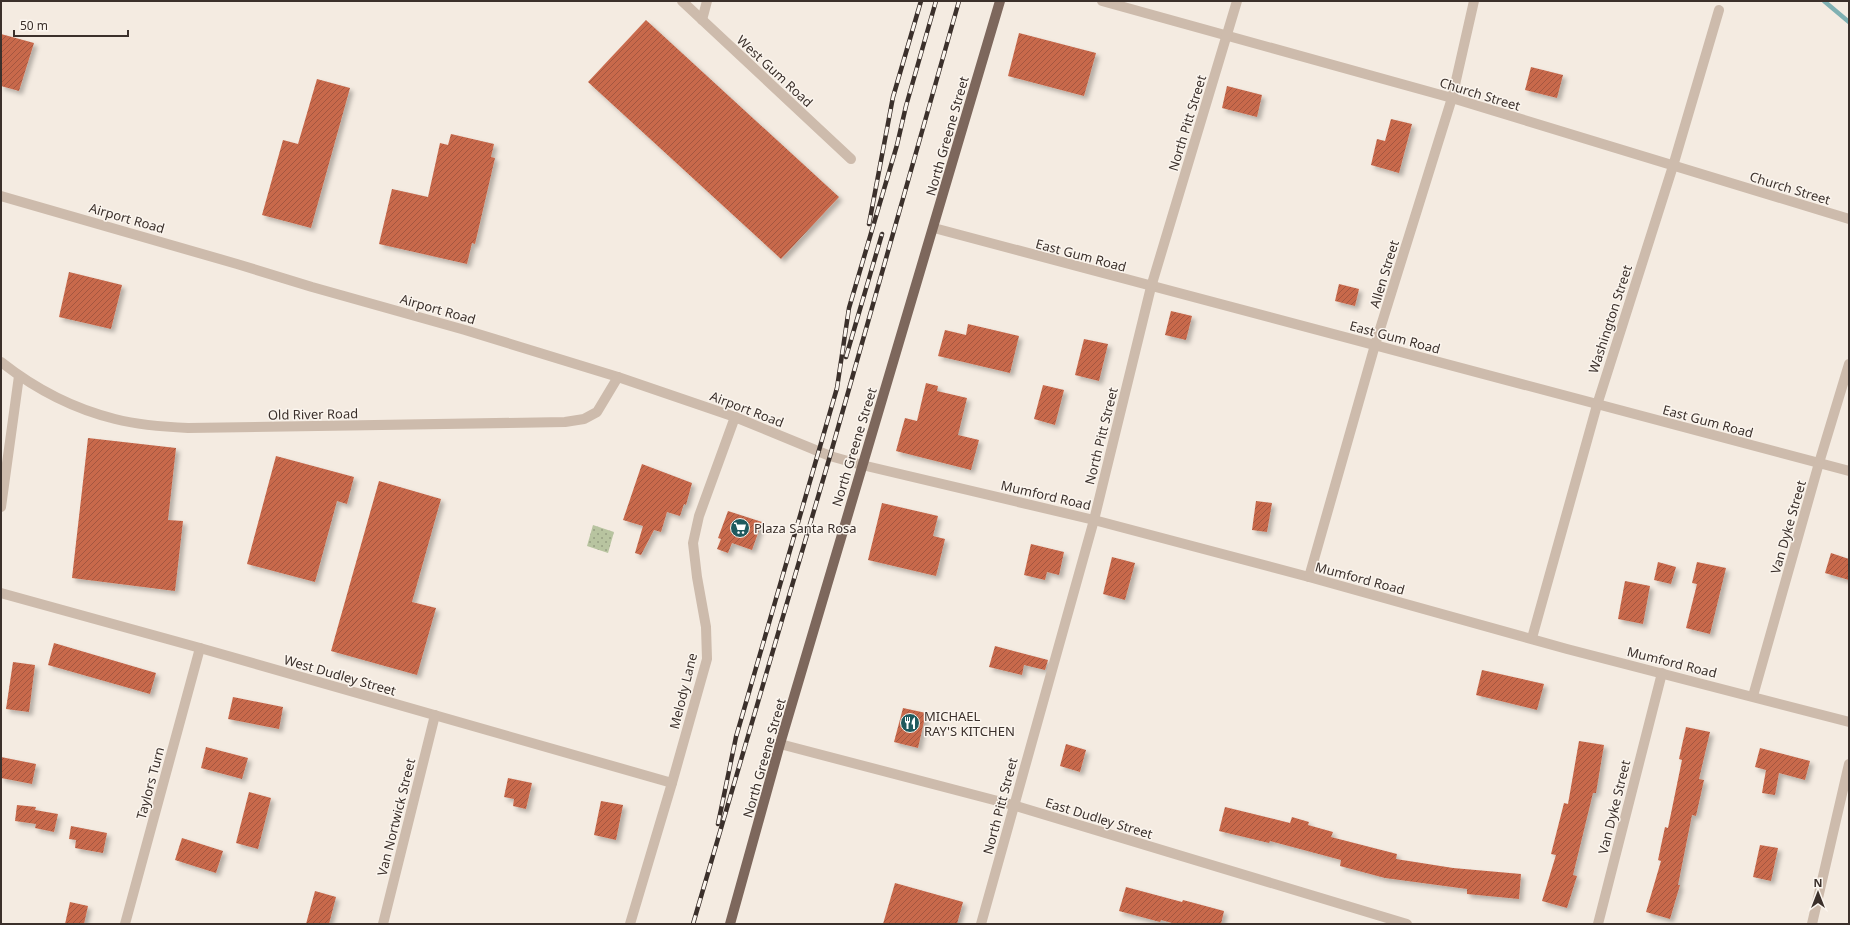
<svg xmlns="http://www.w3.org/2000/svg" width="1850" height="925" font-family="'Noto Sans',sans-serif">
  <defs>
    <pattern id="green-dots" width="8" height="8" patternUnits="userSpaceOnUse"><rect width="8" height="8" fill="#b8c4a0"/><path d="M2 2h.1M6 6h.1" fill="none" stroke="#97a083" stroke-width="1.8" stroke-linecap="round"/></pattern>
    <pattern id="building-hatch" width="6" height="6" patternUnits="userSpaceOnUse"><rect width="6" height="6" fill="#c8694b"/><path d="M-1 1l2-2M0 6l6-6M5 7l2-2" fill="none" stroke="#a4573f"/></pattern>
    <filter id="shadow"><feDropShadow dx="3.5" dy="3.5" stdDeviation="2" flood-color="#0004"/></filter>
  </defs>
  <rect width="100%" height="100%" fill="#f4ebe1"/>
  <polygon fill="url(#green-dots)" points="593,525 614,532 608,553 587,546"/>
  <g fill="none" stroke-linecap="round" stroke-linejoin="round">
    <polyline stroke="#7fb0b2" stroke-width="4.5" points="1824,1 1849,22"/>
  </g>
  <g fill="url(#building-hatch)" filter="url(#shadow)">
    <polygon points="646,20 839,197 781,259 588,82"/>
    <polygon points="1019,33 1096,53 1084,96 1008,76"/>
    <polygon points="1,34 34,43 19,91 1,86"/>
    <polygon points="1531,67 1563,75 1557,98 1525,90"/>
    <polygon points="317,79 350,88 311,228 262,215 283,140 298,144"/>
    <polygon points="1227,86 1262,95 1257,117 1222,108"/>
    <polygon points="1391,119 1412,124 1399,173 1371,165 1377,139 1385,141"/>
    <polygon points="451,134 494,144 491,157 495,158 475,244 472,243 467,264 379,244 392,189 428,197 440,143 448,145"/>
    <polygon points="69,272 122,285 111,329 59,317"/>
    <polygon points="1339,284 1359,289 1355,306 1335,301"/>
    <polygon points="1171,311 1192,316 1186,340 1165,335"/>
    <polygon points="968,324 1019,336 1010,373 938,356 945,330 966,335"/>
    <polygon points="1084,339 1108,344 1099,381 1075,375"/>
    <polygon points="926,383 938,386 937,391 967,398 958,435 979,440 971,470 896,451 905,418 917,421"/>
    <polygon points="1043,385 1064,390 1055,425 1034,419"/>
    <polygon points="88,438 176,448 168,520 183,521 175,591 72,578"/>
    <polygon points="276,456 354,477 347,504 337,501 315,582 247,564"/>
    <polygon points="642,464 692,483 686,505 684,504 680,516 667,512 661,532 654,530 641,555 635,553 643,526 623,520"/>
    <polygon points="379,481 441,499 412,602 436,608 417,675 331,651"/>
    <polygon points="1256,501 1272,503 1267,532 1252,530"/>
    <polygon points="882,503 938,516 933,536 945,539 936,576 868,560"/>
    <polygon points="728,511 762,522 752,550 732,543 728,553 717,549 721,539 718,538"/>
    <polygon points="1031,544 1064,552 1059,575 1047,572 1045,580 1024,575"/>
    <polygon points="1831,553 1849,559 1849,580 1825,573"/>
    <polygon points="1112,557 1135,563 1125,600 1103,594"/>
    <polygon points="1658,562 1676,567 1671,584 1654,580"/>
    <polygon points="1697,562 1726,568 1710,634 1686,628 1697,584 1692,583"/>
    <polygon points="1625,581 1650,586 1643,624 1618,619"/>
    <polygon points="54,643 156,673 150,694 48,665"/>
    <polygon points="995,646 1048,660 1045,670 1024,665 1022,675 989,667"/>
    <polygon points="13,662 35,665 29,712 6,709"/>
    <polygon points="1482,670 1544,684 1537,710 1476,695"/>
    <polygon points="233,697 283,707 279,729 228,719"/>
    <polygon points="903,708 926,713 918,748 894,742"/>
    <polygon points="1686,727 1710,732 1699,779 1704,780 1696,816 1692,815 1678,885 1680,885 1670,919 1646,912 1661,861 1658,860 1665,827 1668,828 1682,760 1679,759"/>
    <polygon points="1579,741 1604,745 1596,793 1593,793 1573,875 1577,876 1567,908 1542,901 1556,855 1551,854 1564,803 1568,804"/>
    <polygon points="1066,744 1086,750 1080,772 1060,766"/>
    <polygon points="206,747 248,758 242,779 201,768"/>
    <polygon points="1760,748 1810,761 1805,780 1779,773 1775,795 1762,793 1766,770 1755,767"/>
    <polygon points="1,757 36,764 32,784 1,778"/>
    <polygon points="508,778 532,783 526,809 513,806 514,799 504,797"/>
    <polygon points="249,792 271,798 258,849 236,843"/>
    <polygon points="601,801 623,805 616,840 594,835"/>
    <polygon points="17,805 36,807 35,810 58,814 54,832 35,828 36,824 15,821"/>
    <polygon points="1225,807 1290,823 1292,817 1309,822 1308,825 1333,832 1331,837 1397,854 1396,859 1453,868 1521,874 1519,899 1467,894 1467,889 1385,878 1340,866 1341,860 1270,841 1269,843 1219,831"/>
    <polygon points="71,826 107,833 103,853 75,848 76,840 69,839"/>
    <polygon points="182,838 223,851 216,873 175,860"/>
    <polygon points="1760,845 1778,848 1771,881 1753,877"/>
    <polygon points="895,883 963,902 957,924 883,924"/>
    <polygon points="1126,887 1182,902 1183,900 1224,911 1221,924 1176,924 1161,920 1160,922 1119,911"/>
    <polygon points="315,891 336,897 329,924 306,924"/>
    <polygon points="70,902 88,906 84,924 65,924"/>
  </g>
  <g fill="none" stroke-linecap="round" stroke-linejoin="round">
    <g stroke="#cdbbac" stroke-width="10">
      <polyline points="682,1 851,159"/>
      <polyline points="1102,1 1452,98 1849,219"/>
      <polyline points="702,20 707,1"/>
      <polyline points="1,196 237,264 312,287 465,330 618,377 735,417 830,456 862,465 1094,520 1309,577 1567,649 1849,722"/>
      <polyline points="934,228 1849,471"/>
      <path d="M1 362C34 388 74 409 115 419 139 425 164 427 188 428L565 422 584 419 597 412 618 377"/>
      <polyline points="1,507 19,376"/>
      <polyline points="1309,577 1375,345 1452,98 1474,1"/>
      <polyline points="1,593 200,648 672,783"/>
      <polyline points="1532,638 1597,405 1673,166 1719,10"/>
      <polyline points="1753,696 1819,463 1849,364"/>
      <polyline points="780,744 1013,805 1407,924"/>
      <polyline points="125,924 200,648"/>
      <polyline points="383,924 435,715"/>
      <polyline points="630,924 672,783 707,659 706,627 697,577 693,543 699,516 735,417"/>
      <polyline points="981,924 1094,520 1151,287 1237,1"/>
      <polyline points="1598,924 1662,673"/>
      <polyline points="1812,924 1849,764"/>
    </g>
    <polyline stroke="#7d675c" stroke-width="10" points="730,924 780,744 1000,1"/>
    <g stroke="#3b302b" stroke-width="4.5">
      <g id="rail">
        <polyline points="869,224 893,97 921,1"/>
        <polyline points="846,357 882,234"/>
        <polyline points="718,824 736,737 837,388 849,308 897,145 906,106 936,1"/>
        <polyline points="693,924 830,456 959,1"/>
      </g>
    </g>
    <use href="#rail" stroke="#fbf5ee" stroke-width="3" stroke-dasharray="9" stroke-linecap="butt"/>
  </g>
  <defs>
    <g id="supermarket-disc" transform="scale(1)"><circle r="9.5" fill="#1f5a5e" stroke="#fbf5ee"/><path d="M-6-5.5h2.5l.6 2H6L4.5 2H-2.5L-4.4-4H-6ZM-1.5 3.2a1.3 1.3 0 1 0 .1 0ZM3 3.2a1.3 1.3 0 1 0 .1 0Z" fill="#fff"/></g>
    <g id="restaurant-disc" transform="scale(1)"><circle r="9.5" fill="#1f5a5e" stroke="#fbf5ee"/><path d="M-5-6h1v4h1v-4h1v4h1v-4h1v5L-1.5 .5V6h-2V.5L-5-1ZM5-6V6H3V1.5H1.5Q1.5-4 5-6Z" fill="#fff"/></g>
  </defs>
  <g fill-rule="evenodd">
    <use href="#supermarket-disc" x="740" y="528"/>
    <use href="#restaurant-disc" x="910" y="723"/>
  </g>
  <g text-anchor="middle" stroke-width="3" stroke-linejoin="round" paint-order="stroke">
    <g font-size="13" fill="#3b302b" stroke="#fbf5ee">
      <text transform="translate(775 71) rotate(43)" y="5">West Gum Road</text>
      <text transform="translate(1480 94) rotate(17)" y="5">Church Street</text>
      <text transform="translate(1187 123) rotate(-73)" y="5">North Pitt Street</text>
      <text transform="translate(947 136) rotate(-74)" y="5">North Greene Street</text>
      <text transform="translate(1790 188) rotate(17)" y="5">Church Street</text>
      <text transform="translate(127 218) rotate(16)" y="5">Airport Road</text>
      <text transform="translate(1081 255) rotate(15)" y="5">East Gum Road</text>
      <text transform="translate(1384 274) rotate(-73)" y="5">Allen Street</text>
      <text transform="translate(438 309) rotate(16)" y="5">Airport Road</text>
      <text transform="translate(1610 319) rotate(-72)" y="5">Washington Street</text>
      <text transform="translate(1395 337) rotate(15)" y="5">East Gum Road</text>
      <text transform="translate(747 409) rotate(21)" y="5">Airport Road</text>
      <text transform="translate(313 414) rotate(-1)" y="5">Old River Road</text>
      <text transform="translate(1708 421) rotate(15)" y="5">East Gum Road</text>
      <text transform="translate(1101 436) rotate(-76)" y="5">North Pitt Street</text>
      <text transform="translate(854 447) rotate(-73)" y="5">North Greene Street</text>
      <text transform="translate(1046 495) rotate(13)" y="5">Mumford Road</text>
      <text transform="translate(1788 527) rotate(-74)" y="5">Van Dyke Street</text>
      <text transform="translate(1360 578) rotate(15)" y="5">Mumford Road</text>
      <text transform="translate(1672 662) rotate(14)" y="5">Mumford Road</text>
      <text transform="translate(340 675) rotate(16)" y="5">West Dudley Street</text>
      <text transform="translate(683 691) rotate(-76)" y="5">Melody Lane</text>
      <text transform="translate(764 758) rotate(-74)" y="5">North Greene Street</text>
      <text transform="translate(150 783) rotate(-75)" y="5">Taylors Turn</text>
      <text transform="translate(1000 806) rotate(-75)" y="5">North Pitt Street</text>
      <text transform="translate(1614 807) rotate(-76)" y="5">Van Dyke Street</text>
      <text transform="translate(396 817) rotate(-76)" y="5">Van Nortwick Street</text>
      <text transform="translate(1099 818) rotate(17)" y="5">East Dudley Street</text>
    </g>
    <g font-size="13" fill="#3b302b" stroke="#fbf5ee" text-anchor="start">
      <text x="754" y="533">Plaza Santa Rosa</text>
      <text x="924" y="721">MICHAEL<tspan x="924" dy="15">RAY'S KITCHEN</tspan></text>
    </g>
  </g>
  <rect width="1850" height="925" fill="none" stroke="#3b302b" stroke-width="4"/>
  <g transform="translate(1818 893)" stroke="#fbf5ee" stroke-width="3" paint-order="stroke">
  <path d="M0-3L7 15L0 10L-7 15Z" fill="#3b302b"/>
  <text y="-6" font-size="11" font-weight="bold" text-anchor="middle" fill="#3b302b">N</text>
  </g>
  <path d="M14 30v6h114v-6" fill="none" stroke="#3b302b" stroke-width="2"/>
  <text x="20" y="30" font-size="12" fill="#3b302b" stroke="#fbf5ee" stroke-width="3" paint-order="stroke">50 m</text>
</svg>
